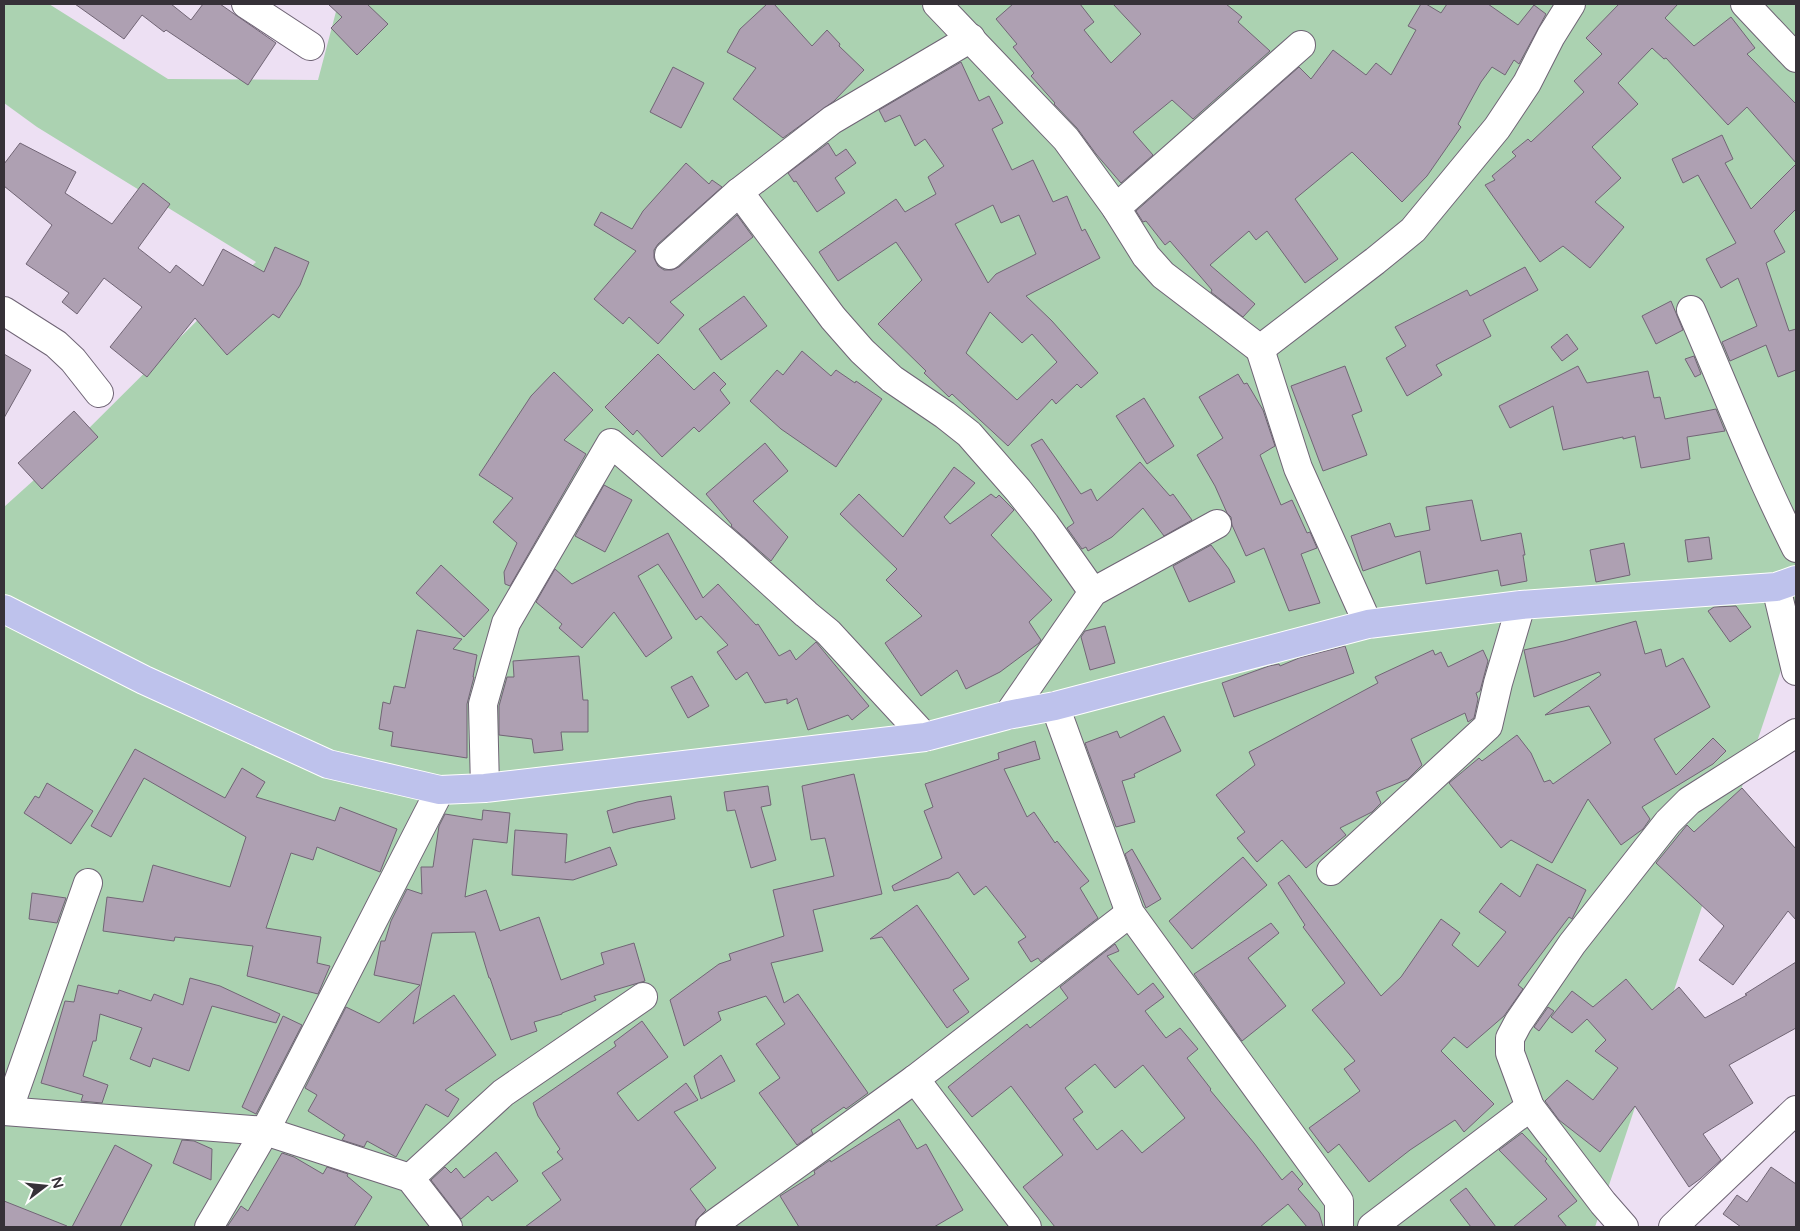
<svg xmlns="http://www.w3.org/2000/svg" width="1800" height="1231" font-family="'Varela Round',sans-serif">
  <rect width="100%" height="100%" fill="#ede0f3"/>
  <polygon fill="#abd2b1" points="4,4 49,4 168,79 318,80 338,4 1796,4 1796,625 1595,1227 4,1227 4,507 65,452 256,262 37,127 4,103"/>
  <g fill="#aea0b2" stroke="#716575" fill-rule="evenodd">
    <polygon points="75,4 171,4 191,20 203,4 220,4 276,43 248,85 166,30 164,32 142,15 124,39"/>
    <polygon points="328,4 367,4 388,24 357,55 331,28 342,17"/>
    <polygon points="767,4 774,4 812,46 827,30 840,44 839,46 864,70 834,101 783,138 733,99 756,68 727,52 740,29"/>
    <polygon points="1013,4 1080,4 1094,22 1084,30 1111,63 1141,34 1113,4 1226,4 1242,17 1238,22 1270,51 1193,119 1172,100 1133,132 1153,155 1121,183 1096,154 1077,128 1054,104 1055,103 1031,76 1034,73 1013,47 1017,44 996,19"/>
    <polygon points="1421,4 1426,4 1441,13 1447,4 1488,4 1518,25 1534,5 1546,14 1519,64 1514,60 1505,75 1492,67 1481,82 1458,124 1461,127 1427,176 1402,202 1352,152 1295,199 1338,259 1305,283 1267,231 1256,240 1249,231 1210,265 1255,304 1243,317 1211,292 1212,290 1170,241 1165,245 1146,221 1143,222 1136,211 1299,67 1311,79 1333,50 1366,75 1376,63 1391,75 1416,30 1408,26"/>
    <polygon points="1619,4 1678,4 1665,18 1694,46 1731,17 1755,48 1747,54 1796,104 1796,163 1747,107 1728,125 1666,58 1664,59 1652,48 1618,83 1638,104 1592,147 1621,178 1595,202 1624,227 1590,268 1563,246 1540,262 1485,185 1495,180 1492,176 1516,156 1512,152 1528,139 1531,142 1584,92 1574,81 1602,54 1586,38"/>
    <path d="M961 62 979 101 989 96 1003 123 992 129 1012 170 1033 160 1053 202 1067 196 1082 231 1085 229 1100 258 1026 296 1052 321 1098 373 1081 388 1077 384 1056 404 1052 399 1008 446 952 394 949 397 924 373 926 371 878 324 922 280 896 242 838 281 819 252 896 199 905 212 936 194 928 177 944 166 925 139 915 146 900 115 885 122 879 110ZM993 205 1001 223 1019 215 1036 254 996 274 988 283 955 224ZM990 312 1022 343 1032 334 1057 362 1017 400 966 353Z"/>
    <polygon points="673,67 704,83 681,128 650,112"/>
    <polygon points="1722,135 1733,159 1725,163 1751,209 1796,164 1796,209 1774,231 1785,252 1766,263 1789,331 1796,329 1796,370 1778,377 1766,345 1730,361 1722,342 1757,326 1738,278 1721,288 1706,259 1736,243 1698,175 1683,183 1672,159"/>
    <polygon points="20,143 76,172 65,193 112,224 143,183 170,204 138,248 170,273 176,265 203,286 223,249 264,272 275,247 309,262 300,285 279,318 273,314 227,355 195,318 147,377 110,347 142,307 104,278 77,314 62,302 69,293 26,264 52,225 4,186 4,164"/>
    <polygon points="828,143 836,156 846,149 856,163 835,178 845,193 817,212 796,181 794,182 788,173"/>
    <polygon points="686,163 709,184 712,180 722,187 658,244 654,250 654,258 658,266 664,270 672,270 679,267 737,215 753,237 670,302 684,315 658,344 629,317 623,324 594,299 636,251 594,225 601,212 632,229 643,211"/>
    <polygon points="1525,267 1538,290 1483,320 1491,336 1436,365 1442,375 1407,396 1386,358 1406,346 1395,327 1467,290 1470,296"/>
    <polygon points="744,296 767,326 721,360 699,329"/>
    <polygon points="1671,301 1683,330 1656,344 1642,316"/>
    <polygon points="1567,334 1578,349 1562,361 1551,347"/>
    <polygon points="802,351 831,376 836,370 855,383 856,381 882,399 836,467 781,429 750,401 777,370 783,375"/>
    <polygon points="4,354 31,370 4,418"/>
    <polygon points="658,354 694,390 714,372 726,384 720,390 730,403 699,432 694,427 662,457 637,430 633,435 605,407"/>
    <polygon points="1694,356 1701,374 1695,377 1685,359"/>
    <polygon points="1345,366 1362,411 1352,415 1367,455 1323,471 1291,386"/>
    <polygon points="1578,366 1587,383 1648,371 1654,398 1660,397 1665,419 1716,409 1725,431 1687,437 1690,459 1641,468 1635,436 1623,439 1623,437 1563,450 1553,406 1510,428 1499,406"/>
    <polygon points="554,372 593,410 564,440 586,454 510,586 505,584 504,572 517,543 493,522 513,498 479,475 531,396"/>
    <polygon points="1238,374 1244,384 1247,383 1263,410 1275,446 1260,455 1281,505 1292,500 1307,533 1310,532 1317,548 1301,554 1320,603 1289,611 1264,548 1246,556 1232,525 1231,517 1227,513 1215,486 1197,455 1223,438 1199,397"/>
    <polygon points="1144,398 1174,446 1147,464 1116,416"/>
    <polygon points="74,411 98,437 42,489 18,463"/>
    <polygon points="1042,439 1081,494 1091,489 1097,501 1140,462 1170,496 1173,494 1192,520 1164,536 1143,508 1112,537 1088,551 1086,547 1082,549 1067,528 1074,523 1031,445"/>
    <polygon points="765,443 788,471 753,501 788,537 771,561 731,526 732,525 706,494"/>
    <polygon points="954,467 975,483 944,517 950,524 991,494 996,498 999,495 1014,510 991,535 1052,600 1029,622 1041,640 1039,643 1000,672 966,689 957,670 921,696 885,643 922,616 886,580 897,569 840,514 859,494 903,537"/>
    <polygon points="604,485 632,500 605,552 575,536"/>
    <polygon points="1472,500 1481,541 1521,533 1525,555 1523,555 1527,581 1501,586 1498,570 1426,584 1420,551 1363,571 1351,536 1390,523 1395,537 1430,530 1426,507"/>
    <polygon points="668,533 703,598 718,584 756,625 758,624 779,656 790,650 796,660 816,642 869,706 852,720 848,715 808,730 797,698 787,704 787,699 765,703 747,672 736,680 717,652 728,645 701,616 696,620 658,564 638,576 672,638 646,657 614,612 582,648 559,628 562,624 536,602 555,569 572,584"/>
    <polygon points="1709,537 1712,559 1688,562 1685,540"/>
    <polygon points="1624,543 1630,575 1596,582 1590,550"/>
    <polygon points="1211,545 1229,569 1235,582 1189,602 1173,566"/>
    <polygon points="441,565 489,610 464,637 416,593"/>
    <polygon points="1736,606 1751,627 1730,642 1708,611 1714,607"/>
    <polygon points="1636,621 1645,654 1661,649 1666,667 1683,658 1710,707 1654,739 1676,775 1713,738 1726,751 1713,764 1642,807 1650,819 1643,829 1621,845 1588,799 1552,863 1511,840 1501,848 1449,783 1479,758 1482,761 1517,735 1531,753 1544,782 1550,780 1553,784 1611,743 1589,706 1545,715 1601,675 1599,672 1534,697 1524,650 1564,641"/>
    <polygon points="1105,626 1115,663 1090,670 1081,637 1085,631"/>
    <polygon points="417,630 462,639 453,649 477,655 473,677 474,677 467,704 467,758 391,746 393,732 379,729 383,702 390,704 394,686 405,688"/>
    <polygon points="1345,646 1354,673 1234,717 1222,683 1269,666 1279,664 1280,666 1299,658"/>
    <polygon points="1433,650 1435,655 1441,652 1448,667 1483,650 1488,661 1480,691 1476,693 1478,699 1474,718 1468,722 1465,713 1411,739 1422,765 1408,779 1376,792 1381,803 1372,812 1340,828 1346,835 1306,868 1282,840 1257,862 1237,838 1245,832 1216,795 1255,765 1249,752 1378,683 1375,677"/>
    <polygon points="579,656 583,700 588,700 588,732 561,732 563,750 534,753 532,739 499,735 499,706 507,677 514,677 513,661"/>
    <polygon points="692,676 709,706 688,718 671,687"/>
    <polygon points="1164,716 1181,751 1134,774 1135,777 1122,781 1135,822 1116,827 1085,743 1117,731 1120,738"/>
    <polygon points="1035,741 1040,759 1004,769 1027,817 1034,812 1055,843 1057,841 1089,881 1080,888 1098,918 1041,962 1038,958 1031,962 1018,942 1026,937 986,886 974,895 958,872 949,878 894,891 892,886 942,858 924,811 933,807 925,784 999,759 998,753"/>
    <polygon points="135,749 225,798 242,768 265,782 256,797 335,821 340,807 397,829 380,872 317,847 313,860 291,853 266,928 321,937 317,963 330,966 318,994 247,976 253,946 175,937 174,941 103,931 107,897 143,902 153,865 230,887 246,837 144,778 111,837 91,826"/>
    <polygon points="854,774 882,894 813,910 823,951 771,963 784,1003 798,994 868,1093 846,1109 844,1107 811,1130 813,1134 797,1145 759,1093 780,1078 756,1044 785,1024 766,996 718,1012 721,1020 684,1046 670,1000 719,964 731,960 729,954 784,936 773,890 834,876 825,838 811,840 802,786"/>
    <polygon points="47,783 93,811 71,844 24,813 35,796 39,798"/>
    <polygon points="768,786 771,805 761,807 776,860 751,868 735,810 727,811 724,792"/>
    <polygon points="1742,788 1796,849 1796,920 1788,911 1733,985 1699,960 1724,926 1656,863 1687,825 1694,832"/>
    <polygon points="671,796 675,819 631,828 613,833 607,811 637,802"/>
    <polygon points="483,810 510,813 507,843 473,839 465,897 486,890 500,931 539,917 561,980 604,964 601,953 634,943 645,981 594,996 596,1000 562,1013 562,1014 534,1022 537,1031 511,1040 490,978 489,978 475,932 432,933 413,1024 454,995 496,1055 445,1090 459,1099 448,1117 426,1104 396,1157 367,1141 364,1147 342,1140 345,1135 308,1111 317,1095 305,1088 346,1007 379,1023 420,985 374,975 381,941 385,941 391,921 407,889 422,894 421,867 433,867 439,826 445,814 482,820"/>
    <polygon points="515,830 567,834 565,863 610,847 617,865 573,880 512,875"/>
    <polygon points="1132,849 1161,899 1146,908 1125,854"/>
    <polygon points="1243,857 1267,885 1192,949 1169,921"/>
    <polygon points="1537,864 1586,890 1572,919 1569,917 1518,985 1523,989 1504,1016 1467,1048 1454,1037 1441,1051 1494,1104 1464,1132 1455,1120 1410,1150 1369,1182 1339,1144 1328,1153 1309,1128 1360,1091 1344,1069 1355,1061 1312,1010 1345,983 1303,927 1305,925 1278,883 1289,875 1381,996 1401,977 1441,919 1460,933 1452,945 1478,967 1506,932 1479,912 1501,883 1520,897"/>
    <polygon points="32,893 66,898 57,923 29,919"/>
    <polygon points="917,905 969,979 953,990 969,1012 947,1028 882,937 870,939"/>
    <polygon points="1271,923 1279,933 1248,958 1286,1006 1242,1041 1194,974"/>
    <path d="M1115 944 1119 951 1107 956 1138 995 1153 983 1164 997 1145 1011 1166 1038 1180 1028 1198 1049 1187 1058 1211 1089 1210 1090 1254 1143 1282 1180 1292 1171 1303 1184 1298 1189 1319 1213 1323 1227H1307L1288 1204 1260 1227H1055L1023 1187 1063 1155 1011 1086 972 1117 948 1087 1027 1024 1030 1028 1068 998 1060 987ZM1095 1064 1115 1088 1143 1065 1185 1118 1142 1153 1122 1130 1097 1150 1073 1119 1083 1112 1065 1088Z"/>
    <polygon points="1796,962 1796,1028 1729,1065 1753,1103 1703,1134 1721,1160 1700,1179 1689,1187 1635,1106 1600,1152 1559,1120 1545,1101 1567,1080 1593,1100 1618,1068 1595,1051 1606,1040 1587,1019 1572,1033 1551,1017 1572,991 1593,1007 1626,979 1652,1010 1679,987 1705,1018 1747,995 1745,994"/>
    <polygon points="190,978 220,986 280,1014 276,1023 212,1006 189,1071 153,1058 150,1067 130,1059 142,1028 100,1014 96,1041 93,1041 83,1076 108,1085 102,1103 81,1101 83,1095 41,1083 65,1001 74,1002 78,985 118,994 119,990 151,1001 154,994 183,1005"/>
    <polygon points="1548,1007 1554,1011 1539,1031 1534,1027"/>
    <polygon points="283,1016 302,1025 256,1114 242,1107"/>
    <polygon points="642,1021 668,1057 617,1093 638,1121 686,1083 698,1100 674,1112 716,1168 690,1189 706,1210 696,1220 695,1227 525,1227 561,1200 542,1173 563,1159 557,1152 560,1149 538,1116 533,1103 616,1046 614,1042"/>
    <polygon points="721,1055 735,1081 701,1099 694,1076"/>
    <polygon points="899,1119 917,1149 926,1144 963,1210 934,1227 799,1227 780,1196 815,1174 814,1171 830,1160 831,1162"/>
    <polygon points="1522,1133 1547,1159 1545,1161 1577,1201 1558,1216 1567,1227 1513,1227 1547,1199 1499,1150"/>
    <polygon points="182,1140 194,1141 212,1149 211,1180 173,1163"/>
    <polygon points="115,1145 152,1165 120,1227 72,1227"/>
    <polygon points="496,1152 518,1181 492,1201 488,1196 461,1219 431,1180 445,1167 451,1173 456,1168 464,1178"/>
    <polygon points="282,1153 294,1157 323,1174 327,1167 348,1174 347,1176 372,1197 354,1227 227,1227 241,1206 248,1211"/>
    <polygon points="1771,1167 1796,1184 1796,1227 1741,1227 1723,1214 1737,1195 1747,1202"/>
    <polygon points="1466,1188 1496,1227 1471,1227 1450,1200"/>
    <polygon points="4,1201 67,1226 67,1227 4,1227"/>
  </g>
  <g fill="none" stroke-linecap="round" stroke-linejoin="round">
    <g stroke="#6f6475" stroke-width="30">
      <g id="minor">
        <polyline points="246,4 310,46"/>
        <polyline points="937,4 1066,139 1116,208 1146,256 1163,275 1260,349 1375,261 1413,230 1497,128 1527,83 1551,36 1571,4"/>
        <polyline points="1745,4 1796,58"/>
        <polyline points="739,192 833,318 862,351 892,379 945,415 969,434 1018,490 1045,524 1093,592"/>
        <polyline points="1116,208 1301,45"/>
        <polyline points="669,255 739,192 832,120 971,38"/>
        <path d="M1691 310C1726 390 1757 471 1796 548"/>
        <polyline points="4,311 56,344 73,360 99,393"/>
        <polyline points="1260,349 1298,468 1368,624"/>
        <polyline points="1776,587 1796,671"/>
        <polyline points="1055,706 1130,913 1339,1201 1339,1227"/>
        <polyline points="1008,715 1093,592 1217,524"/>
        <polyline points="485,788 483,704 506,623 611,443 734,549 806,614 828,632 925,737"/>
        <polyline points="1331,871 1488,726 1498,683 1521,605"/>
        <polyline points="915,1079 1027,1227"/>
        <polyline points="1530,1107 1510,1053 1510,1038 1518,1023 1572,944 1668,822 1689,801 1796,733"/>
        <polyline points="4,1111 265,1131 410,1178 448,1227"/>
        <polyline points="8,1111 88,883"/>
        <polyline points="410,1178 503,1093 643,997"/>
        <polyline points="209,1227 265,1131 440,790"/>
        <polyline points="710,1227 915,1079 1130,913"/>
        <polyline points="1372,1227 1530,1107 1603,1203 1624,1227"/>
        <polyline points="1673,1227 1796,1110"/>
      </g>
    </g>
    <g stroke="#fff" stroke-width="30">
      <polyline id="major" points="4,609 144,680 328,764 440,790 485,788 925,737 1008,715 1055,706 1368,624 1521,605 1776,587 1796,580"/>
    </g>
    <use href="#minor" stroke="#fff" stroke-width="28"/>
    <use href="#major" stroke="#bec2ec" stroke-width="28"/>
  </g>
  <rect width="1800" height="1231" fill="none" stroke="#363138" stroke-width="10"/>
  <g transform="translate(45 1186) rotate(74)" stroke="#ffffff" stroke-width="4" paint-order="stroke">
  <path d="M0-4L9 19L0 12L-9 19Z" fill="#363138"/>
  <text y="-8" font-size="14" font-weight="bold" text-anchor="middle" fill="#363138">N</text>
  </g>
</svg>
